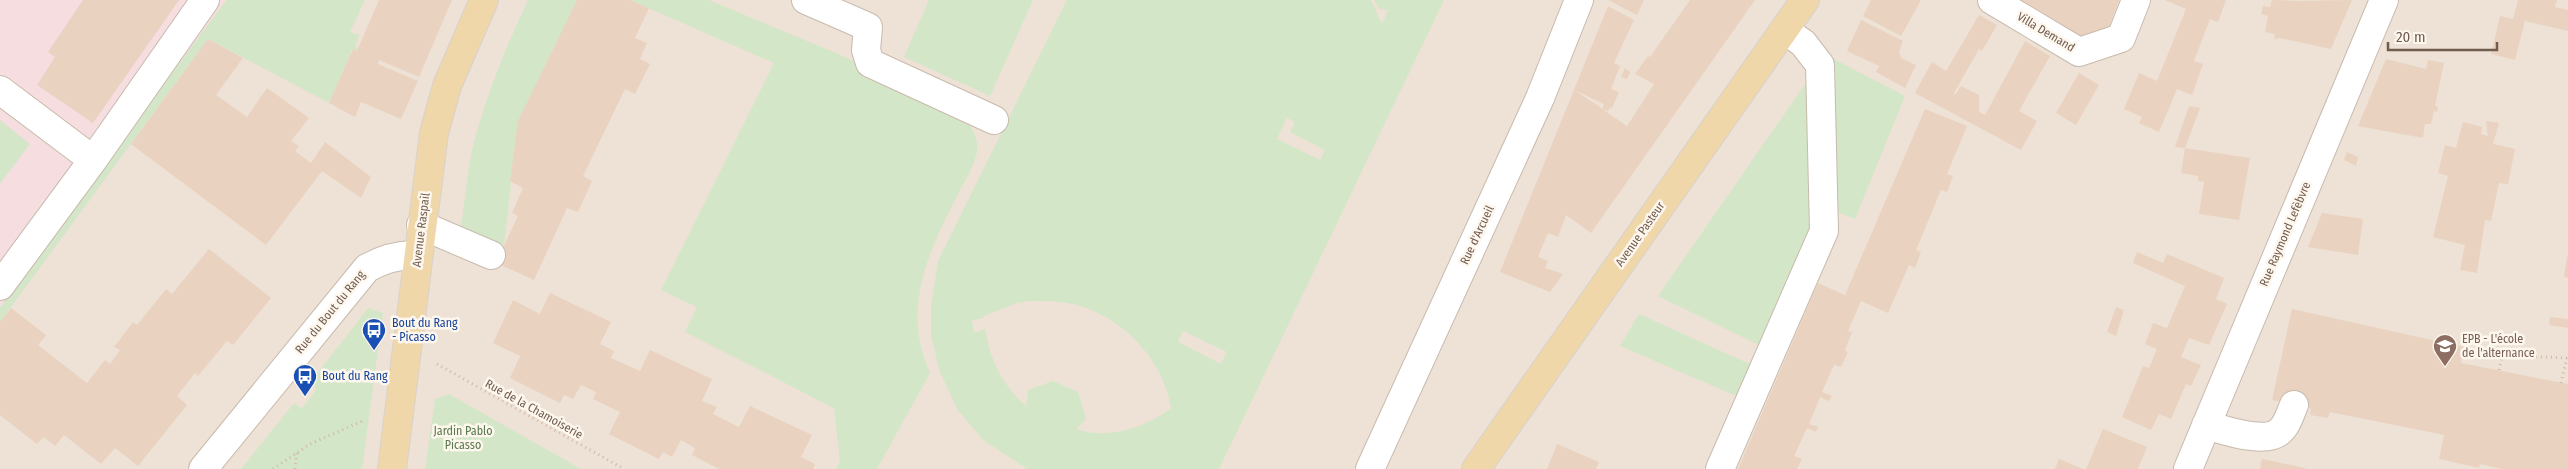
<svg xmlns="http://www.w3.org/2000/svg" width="2568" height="469" viewBox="0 0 2568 469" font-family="'Fira Sans Condensed',sans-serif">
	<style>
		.residential { fill: #ede2d5 }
		.medical { fill: #f6dddf }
		.green { fill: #d4e6c8; fill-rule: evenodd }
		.building { fill: #ead2c1; fill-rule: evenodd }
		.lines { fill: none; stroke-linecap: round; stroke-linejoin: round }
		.minor-casing { stroke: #c8baad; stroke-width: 30 }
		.major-casing { stroke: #d7d1ce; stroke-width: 30 }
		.path { stroke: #d1b7a6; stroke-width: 3; stroke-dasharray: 1 4; stroke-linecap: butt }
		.minor { stroke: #fff; stroke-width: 28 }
		.major { stroke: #f0d7a9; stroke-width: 28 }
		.labels { text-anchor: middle; stroke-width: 5; stroke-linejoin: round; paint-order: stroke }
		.street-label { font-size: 12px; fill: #715c4f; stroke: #fdf7ee }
		.transit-label { font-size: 12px; fill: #164399; stroke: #fdf7ee; text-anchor: start }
		.education-label { font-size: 12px; fill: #785e54; stroke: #fdf7ee; text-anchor: start }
		.park-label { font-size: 12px; fill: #597a4c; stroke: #fdf7ee }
	</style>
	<rect width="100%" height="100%" fill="#faf3e8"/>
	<path class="residential" d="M0 0H2568V469H0Z"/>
	<path class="medical" d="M0 0H237L0 322Z"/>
	<path class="green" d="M226 0H365L350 32 359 35 355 46 358 48 357 51 352 49 331 104 208 39 0 322V307Z
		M528 0H577L518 123 504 245 461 226C465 201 467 175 472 150 485 98 505 49 528 0Z
		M630 0H709L843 56 955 110C968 121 979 133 977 152 974 168 962 185 955 200 926 256 902 311 930 373L877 469H836L840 461 834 408 685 332 697 307 661 290 774 63Z
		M929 0H1033L990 96 904 57Z
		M1067 0H1371L1382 24 1388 10 1379 9 1374 0H1444L1219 469H1027L983 440 957 409 940 372 931 336V306L938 261ZM1287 118 1295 122 1290 132 1325 150 1320 160 1277 139ZM1030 301C1046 301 1062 301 1077 305 1124 318 1163 360 1171 408 1145 428 1109 440 1076 429L1086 419 1078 392 1053 381 1028 390 1026 406C1002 385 990 360 985 329L974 333 972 320 984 318V316L1017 303ZM1183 331 1227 352 1221 364 1178 342Z
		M1828 56 1905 96 1855 219 1833 210Z
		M1808 80 1813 231 1763 347 1658 296Z
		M0 120 30 144 0 184Z
		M368 308 383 313 362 469H241L294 403 302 408 316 390 313 379Z
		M1639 314 1754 366 1741 398 1620 346Z
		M449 394 581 469H425L435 399Z"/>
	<path class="building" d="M83 0H179L93 123 37 85 55 57 48 52Z
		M379 0H452L419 77 379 60 378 64 418 81 401 119 361 102 355 117 329 103 353 49 357 51Z
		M577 0H630L649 8 635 38 647 43 640 59 650 64 635 94 625 89 583 176 592 181 578 212 567 208 534 280 496 263 518 216 512 213 523 188 510 181 518 121Z
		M1608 0H1644L1637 15Z
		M1690 0H1755L1591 233 1566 215 1558 237 1548 233 1538 257 1548 261 1545 268 1563 274 1550 292 1500 272 1608 6 1634 20 1614 63 1620 66 1611 89 1619 92 1612 108 1610 107 1608 111 1602 109 1627 126 1654 84 1635 74 1648 56 1650 57ZM1574 90 1604 104 1602 109 1600 107Z
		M1871 0H1921L1901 36 1863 16Z
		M2016 0H2119L2108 29 2081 38Z
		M2165 0H2226L2218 22 2210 19 2194 61 2203 64 2192 95 2177 89 2159 132 2139 123 2142 117 2124 109 2139 73 2157 81 2186 9Z
		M2272 0 2299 1 2352 0 2331 49 2280 38 2274 39 2275 34 2265 32 2268 16 2261 14 2263 6 2270 7Z
		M2518 0H2557L2555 7 2568 10V31L2525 21 2515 60 2491 54 2500 16 2513 19Z
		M1979 15 1997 25 1982 51 1979 49 1954 93 1955 95 1961 86 1979 95V112L1985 115 2025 41 2050 56 2019 111 2037 121 2021 150 1915 93 1932 62 1946 71Z
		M1861 20 1903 41 1899 51 1901 58 1916 65 1905 88 1876 72 1879 66 1847 51Z
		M208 39 243 58 216 95 247 117 267 88 309 118 291 141 299 146 295 151 311 163 325 142 371 177 361 198 322 171 266 245 131 144Z
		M2386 59 2426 69 2428 60 2444 63 2435 106 2438 107 2437 112 2434 111 2431 124H2425L2423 138 2358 126Z
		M1625 68 1630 72 1627 79 1621 77Z
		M2079 73 2099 85 2076 125 2056 113Z
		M2189 106 2200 108 2185 148 2175 147Z
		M1925 109 1967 126 1947 174 1953 176 1947 192 1941 190 1916 250 1921 252 1915 268 1909 265 1888 313 1861 301 1848 331 1852 332 1845 350 1848 352 1841 367 1834 365 1822 392 1832 396 1829 401 1820 397 1809 424 1818 427 1816 432 1807 428 1794 456 1802 459 1797 469H1738L1818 283 1845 295Z
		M2486 121 2499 123 2493 144 2515 149 2508 184 2499 183 2491 221 2485 220 2477 273 2460 270 2465 245 2433 237 2448 176 2438 173 2445 145 2456 148 2463 122 2482 127 2481 134 2488 136Z
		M2185 148 2250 158 2239 220 2199 214 2204 182 2198 181V176L2181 173Z
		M2347 152 2358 157 2356 166 2344 160Z
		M2322 213 2363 219 2358 255 2308 247Z
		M209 249 271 298 233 345 227 341 198 376 195 373 177 396 187 405 138 466 115 448 101 464 64 435 55 446 44 437 37 444 0 415V322L11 308 46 335 38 345 87 383 105 360 110 364 120 350 114 347 133 322 137 325 166 289 172 294Z
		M2137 252 2163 263 2167 254 2224 278 2216 299 2227 304 2209 345 2189 338 2181 357 2201 365 2191 386 2186 384 2171 419 2159 414 2151 430 2122 417 2143 366 2149 368 2157 349 2145 344 2153 323 2167 328 2185 286 2133 263Z
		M2567 257H2568V278L2564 277Z
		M550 293 611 322 600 344 614 351 611 358 640 371 650 350 712 379 702 401 717 407 713 414 739 427 750 406 812 435 801 457 815 464 813 469H719L692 455 695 448 681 440 672 457 663 452 659 459 609 434 620 412 593 399 596 392 581 385 573 399 564 395 560 403 510 378 520 356 493 343 513 300 540 314Z
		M2116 307 2124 310 2116 336 2107 332Z
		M2292 309 2463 347 2461 363 2568 384V469H2502L2480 464 2479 468 2439 459 2444 435 2330 412 2328 418 2310 415 2311 408 2272 400Z
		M2550 317 2568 319V328L2549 325Z
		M2103 429 2147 447 2138 469H2086Z
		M1557 444 1599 462 1596 469H1547Z
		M2059 459 2083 469H2055Z
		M2262 459 2305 468V469H2260Z"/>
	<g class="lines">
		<g class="minor-casing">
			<path id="minor" d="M806 0 868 27 866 50 870 63 994 120
				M1992 0 2079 52 2121 38 2136 0
				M0 90 93 160
				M421 225 491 255
				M0 286 93 160 205 0
				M2206 425C2224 430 2263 444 2279 432 2287 426 2290 414 2294 405
				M203 469 367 268C383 259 399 254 418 255
				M1370 469 1540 98 1579 0
				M1720 469 1824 231 1820 65 1803 43 1784 30
				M2188 469 2384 0"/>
		</g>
		<g class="major-casing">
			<path id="major" d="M392 469 434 133 447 86 484 0
				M1476 469 1805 0"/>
		</g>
		<path class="path" d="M2471 354 2568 358
			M437 364 624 469
			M2499 370 2502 356
			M2561 383 2567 358
			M273 469 310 444 365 420
			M295 469 297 453"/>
		<use href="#minor" class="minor"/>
		<use href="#major" class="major"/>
	</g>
	<defs>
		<g id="bus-pin" transform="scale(1.25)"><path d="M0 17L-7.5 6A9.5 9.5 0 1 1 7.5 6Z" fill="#1a4fb4" stroke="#fdf7ee"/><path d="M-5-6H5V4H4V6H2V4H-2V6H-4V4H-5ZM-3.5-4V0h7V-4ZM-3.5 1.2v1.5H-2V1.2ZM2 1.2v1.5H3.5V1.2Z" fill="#fff"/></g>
		<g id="university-pin" transform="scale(1.25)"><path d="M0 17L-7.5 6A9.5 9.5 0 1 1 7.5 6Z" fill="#8d6e63" stroke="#fdf7ee"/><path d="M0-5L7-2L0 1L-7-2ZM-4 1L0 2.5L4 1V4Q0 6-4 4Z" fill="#fff"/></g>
	</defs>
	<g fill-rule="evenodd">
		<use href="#bus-pin" x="374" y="330"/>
		<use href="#university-pin" x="2445" y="346"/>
		<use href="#bus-pin" x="305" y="376"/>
	</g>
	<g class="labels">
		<g class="street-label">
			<text transform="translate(2046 32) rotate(31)" y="4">Villa Demand</text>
			<text transform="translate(421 230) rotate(-83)" y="4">Avenue Raspail</text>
			<text transform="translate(1640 234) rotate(-55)" y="4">Avenue Pasteur</text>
			<text transform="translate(2285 234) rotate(-67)" y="4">Rue Raymond Lefèbvre</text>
			<text transform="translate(1477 235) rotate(-65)" y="4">Rue d'Arcueil</text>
			<text transform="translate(330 312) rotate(-51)" y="4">Rue du Bout du Rang</text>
			<text transform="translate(534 409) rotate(29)" y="4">Rue de la Chamoiserie</text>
		</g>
		<g class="transit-label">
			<text x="392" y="327">Bout du Rang<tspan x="392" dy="14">- Picasso</tspan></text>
			<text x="322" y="380">Bout du Rang</text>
		</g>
		<g class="education-label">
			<text x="2462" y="343">EPB - L'école<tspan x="2462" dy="14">de l'alternance</tspan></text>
		</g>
		<g class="park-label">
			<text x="463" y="435">Jardin Pablo<tspan x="463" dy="14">Picasso</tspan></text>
		</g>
	</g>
	<path d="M2388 42v8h109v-8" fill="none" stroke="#715c4f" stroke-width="2.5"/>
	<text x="2396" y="42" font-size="15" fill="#715c4f" stroke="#fdf7ee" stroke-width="4" paint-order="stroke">20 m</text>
</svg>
